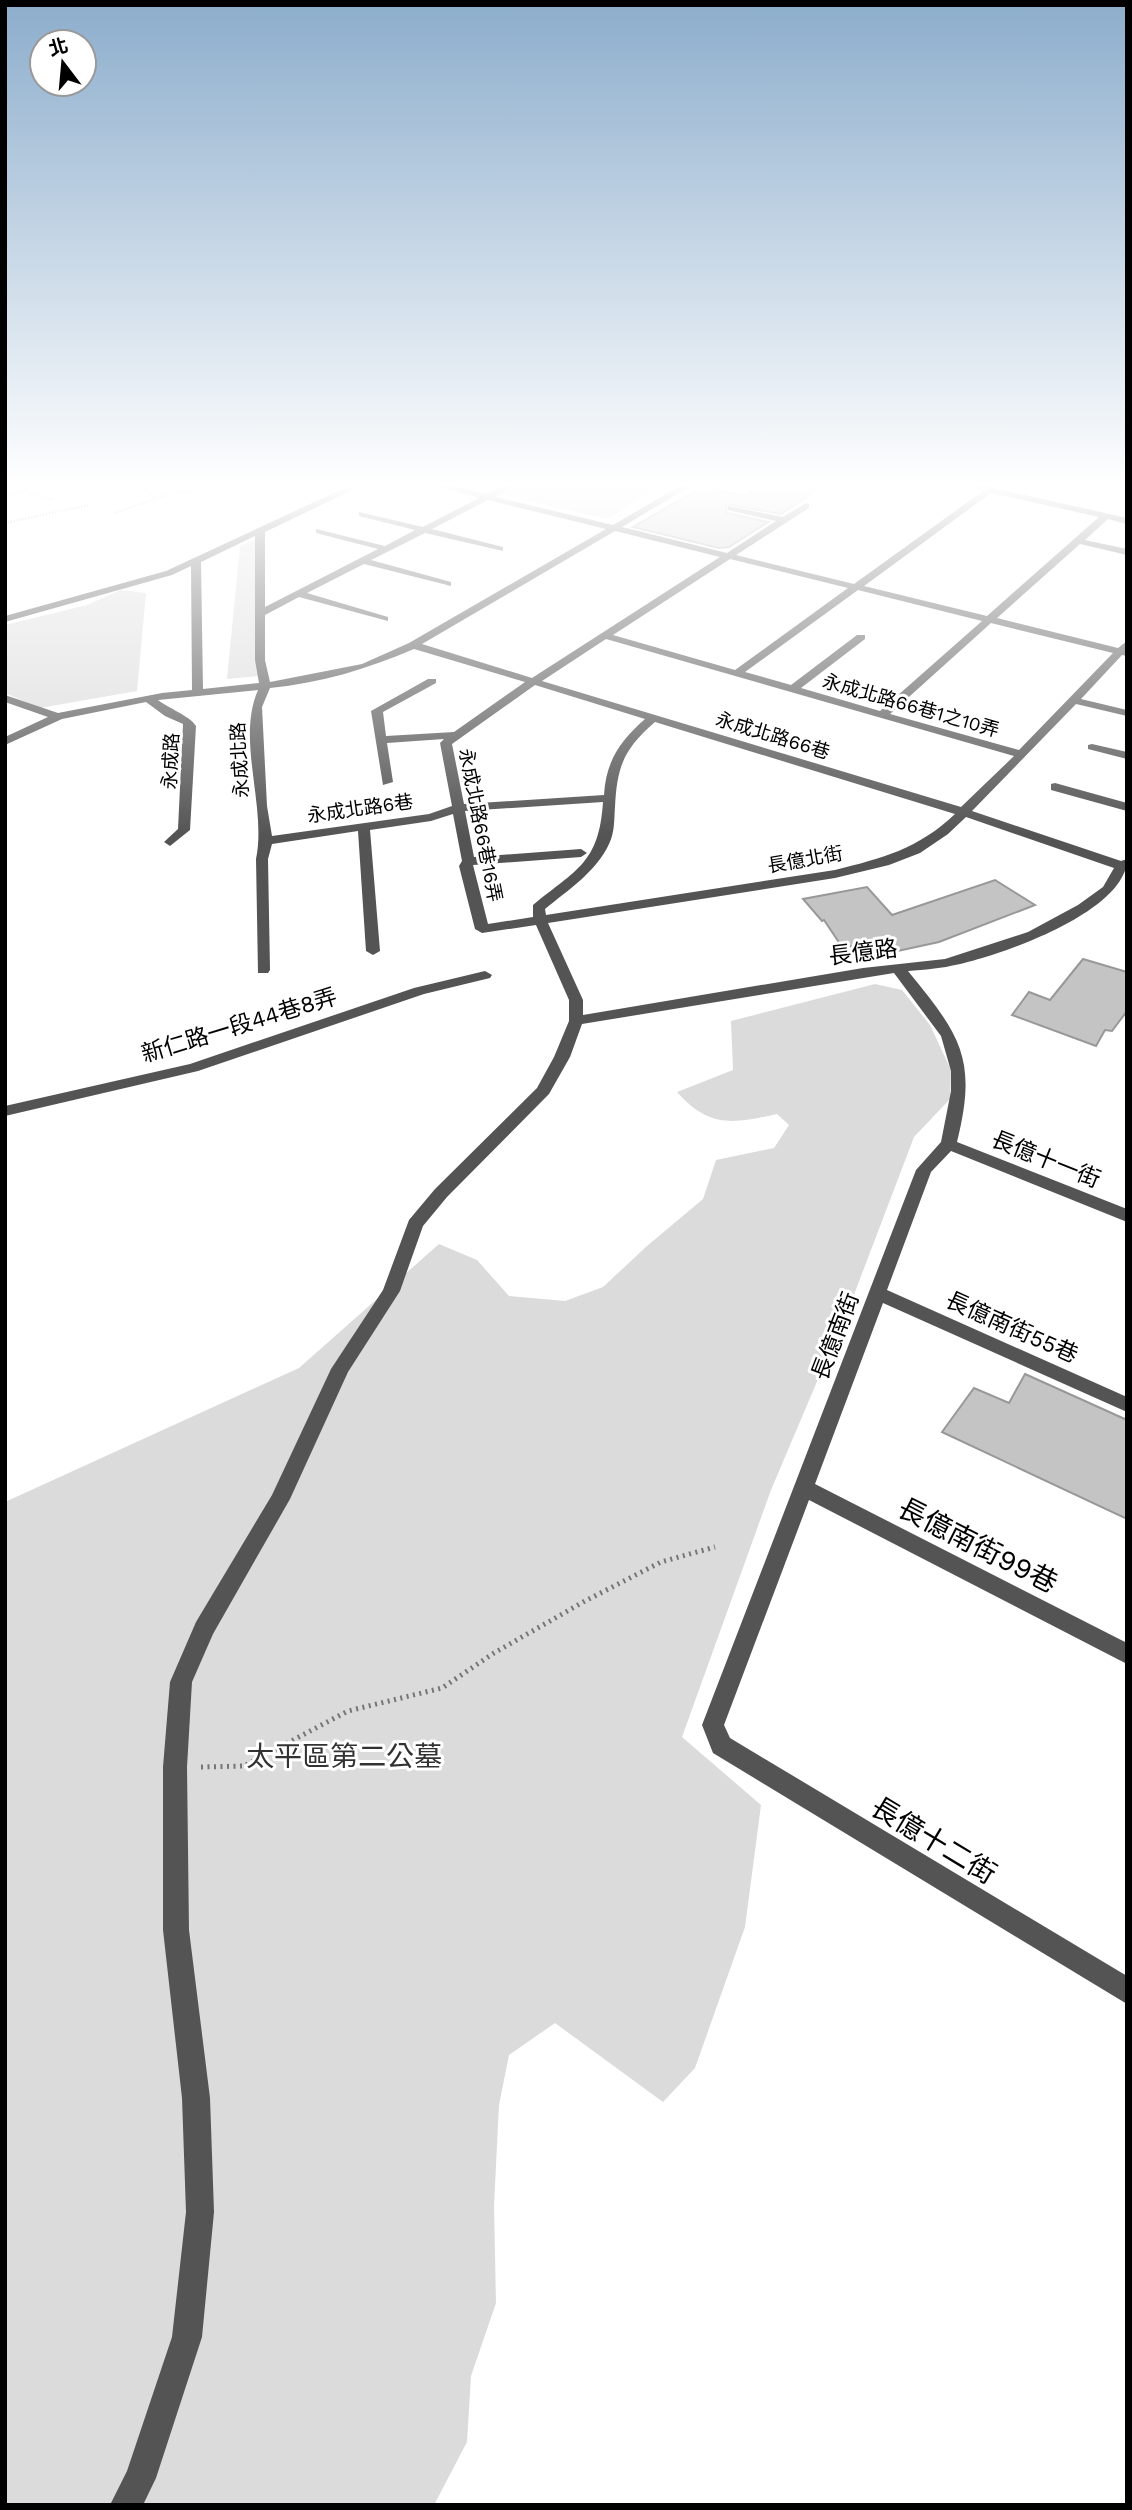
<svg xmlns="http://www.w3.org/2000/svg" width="1132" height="2510" viewBox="0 0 1132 2510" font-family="'Work Sans','Noto Sans TC',sans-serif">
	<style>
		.green { fill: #dbdbdb }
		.building { fill: #c4c4c4; stroke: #989898; stroke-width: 2 }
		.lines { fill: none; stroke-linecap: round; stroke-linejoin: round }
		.path-far1 { stroke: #767676; stroke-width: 2.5; stroke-dasharray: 1 2; stroke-linecap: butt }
		.path { stroke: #767676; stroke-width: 5; stroke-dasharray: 2 4.5; stroke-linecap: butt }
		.minor { fill: #545454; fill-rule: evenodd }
		.labels { text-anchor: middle; stroke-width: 6; stroke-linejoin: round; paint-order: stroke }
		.far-street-label { font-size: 19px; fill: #000; stroke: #fff }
		.street-label { font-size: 23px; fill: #000; stroke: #fff }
		.near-street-label { font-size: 28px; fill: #000; stroke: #fff }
		.near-park-label { font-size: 28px; fill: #323232; stroke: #fff }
	</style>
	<rect width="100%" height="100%" fill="#fff"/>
	<path class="green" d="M522 484H660L608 519 502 495Z
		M257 538 259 676 227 679 240 546Z
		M121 590 146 593 137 691 40 708 5 693V625L87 605Z
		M875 984 902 990 930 1025 951 1070 950 1099 914 1137 855 1292 771 1490 682 1737 761 1805 745 1927 695 2068 663 2102 555 2023 509 2055 499 2105 494 2205 496 2303 471 2376 467 2442 434 2505H5V1502L299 1368 439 1244 477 1260 509 1296 565 1301 603 1287 647 1246 703 1199 716 1160 774 1148 789 1125 777 1114C733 1124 709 1128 677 1092L733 1070 731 1021Z"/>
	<path class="building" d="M764 484H826L781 514 726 504 727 513 768 522 729 547 719 548 633 527 702 487 745 496Z
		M995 880 1035 905 939 942 861 959 851 946 842 947 824 920 822 921 803 899 867 887 892 915Z
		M1083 959 1127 972V1011L1112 1031 1105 1030 1096 1046 1012 1015 1029 992 1050 1000Z
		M1025 1374 1127 1420V1519L942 1432 974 1388 1009 1403Z"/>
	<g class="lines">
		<path class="path-far1" d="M136 484 155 498
			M22 491 54 500
			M5 498 34 484
			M115 513 178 491 185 493 200 489
			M5 523 88 505"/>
		<path class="path" d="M201 1767 244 1766 348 1711 442 1688 494 1653 585 1601 661 1562 715 1547"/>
		<path class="minor" d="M353 484H365L265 532V607L378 549 316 533V529L385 546 415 530 359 516V512L423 527 479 498 429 484H445L486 494 506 484H517L495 497 613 525 683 484H694L622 527 727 553 776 521 728 510V506L783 517 806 503 809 504V508L736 555 854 584 983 491 960 484 987 487 997 484 994 488 1127 518V524L1108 519 1085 540 1127 549V555L1080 544 997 618 1118 648 1127 641V656L1122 655 1081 699 1127 710V716L1076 704 972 811 1121 861 1127 859C1127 913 993 959 946 967 933 969 920 970 908 971 960 1035 978 1058 957 1142L1127 1209V1222L951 1151 931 1172 887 1290 1127 1397V1412L883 1303 815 1484 1127 1643V1664L809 1500 724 1725 730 1738 1127 1976V2004L713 1753 702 1725 916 1170 941 1142 951 1091V1071L941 1036 894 973 582 1024 570 1057 549 1094 447 1197 423 1226 400 1291 348 1372 290 1499 213 1634 192 1682 187 1767 189 1930 210 2098 214 2212 202 2337 156 2478 143 2505H110L127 2471 172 2337 186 2212 182 2098 163 1930V1767L170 1682 196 1622 272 1495 331 1369 383 1290 409 1220 435 1189 537 1088 554 1057 569 1021V1000L536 925 482 933 475 929 459 866 462 861 453 814 431 821 370 830 380 951 373 955 366 951 358 831 272 844 268 859 270 970 268 973H258L256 859C267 807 236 740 258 690L158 700C168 708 190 716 196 726L190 830 170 846 164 842 178 829 183 724 165 716 146 702 62 719 5 745V737L48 717 5 702V695L58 713 162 693 192 690 191 566 172 575 5 622V616L166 571ZM991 493 1099 517 987 616 864 586ZM488 500 606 529 409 643 362 664 270 682 265 660V615L299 597 388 621V617L307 593 364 564 451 586V582L371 560 425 533 503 551V547L432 529ZM615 531 720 557 532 678 422 644ZM255 536V660L259 683 203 689 201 562ZM730 559 848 588 735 670 613 635ZM858 590 982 621 880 711 801 688 865 639V635H857L791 685 745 672ZM991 623 1113 653 1019 750 890 714ZM606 639 1014 756 961 807 542 681ZM414 649 525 682 454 732 386 736 383 712 436 683V679H428L371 711 383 785 393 782 387 743 444 739 440 743 452 806 429 814 272 836 267 806 262 707 270 688C321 683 367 669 414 649ZM535 685 645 719C620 741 606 761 604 795L464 804 452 744ZM655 722 955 814C918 849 883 858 835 870L546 915 545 909C568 890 596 872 609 844 615 832 614 819 615 807 617 766 624 749 655 722ZM603 802C599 863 577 869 533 905V917L488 924 473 865 581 857 587 853 581 849 474 857 465 811ZM966 817 1114 868 1103 887 1078 905 1028 932 945 959 863 968 583 1015V1000L548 923 835 878 889 865 920 853 948 834Z
			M1092 744 1127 752V759L1088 749V745Z
			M1055 783 1127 803V811L1051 790V784Z
			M485 971 492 975 490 978 424 994 198 1071 5 1116V1106L190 1064 414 988Z"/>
	</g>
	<linearGradient id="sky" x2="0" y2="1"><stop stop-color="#8cadcc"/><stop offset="0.58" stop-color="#fff"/><stop offset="1" stop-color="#fff" stop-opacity="0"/></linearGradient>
	<rect width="1132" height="836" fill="url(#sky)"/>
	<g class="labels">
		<g class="far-street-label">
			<text transform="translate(911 705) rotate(16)" y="7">永成北路66巷1之10弄</text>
			<text transform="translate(773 735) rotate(17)" y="7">永成北路66巷</text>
			<text transform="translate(239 760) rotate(-93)" y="7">永成北路</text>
			<text transform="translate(170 761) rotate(-87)" y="7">永成路</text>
			<text transform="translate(360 808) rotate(-8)" y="7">永成北路6巷</text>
			<text transform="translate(481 825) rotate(79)" y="7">永成北路66巷16弄</text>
			<text transform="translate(805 859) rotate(-10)" y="7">長億北街</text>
		</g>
		<g class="street-label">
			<text transform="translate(863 952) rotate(-7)" y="8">長億路</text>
			<text transform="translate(239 1025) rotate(-17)" y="8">新仁路一段44巷8弄</text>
			<text transform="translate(1046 1159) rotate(22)" y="8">長億十一街</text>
			<text transform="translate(1012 1327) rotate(24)" y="8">長億南街55巷</text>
			<text transform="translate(835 1336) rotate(-69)" y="8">長億南街</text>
		</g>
		<g class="near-street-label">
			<text transform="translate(978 1545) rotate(27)" y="10">長億南街99巷</text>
			<text transform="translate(934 1840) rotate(31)" y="10">長億十二街</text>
		</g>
		<g class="near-park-label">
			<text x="344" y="1766">太平區第二公墓</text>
		</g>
	</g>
	<rect width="1132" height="2510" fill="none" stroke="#000000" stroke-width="14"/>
	<g transform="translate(63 63) rotate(344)"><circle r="33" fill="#ffffff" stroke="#999999" stroke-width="2"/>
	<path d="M0-5L12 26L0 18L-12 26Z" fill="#000000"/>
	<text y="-10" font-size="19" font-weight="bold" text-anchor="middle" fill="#000000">北</text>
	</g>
</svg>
